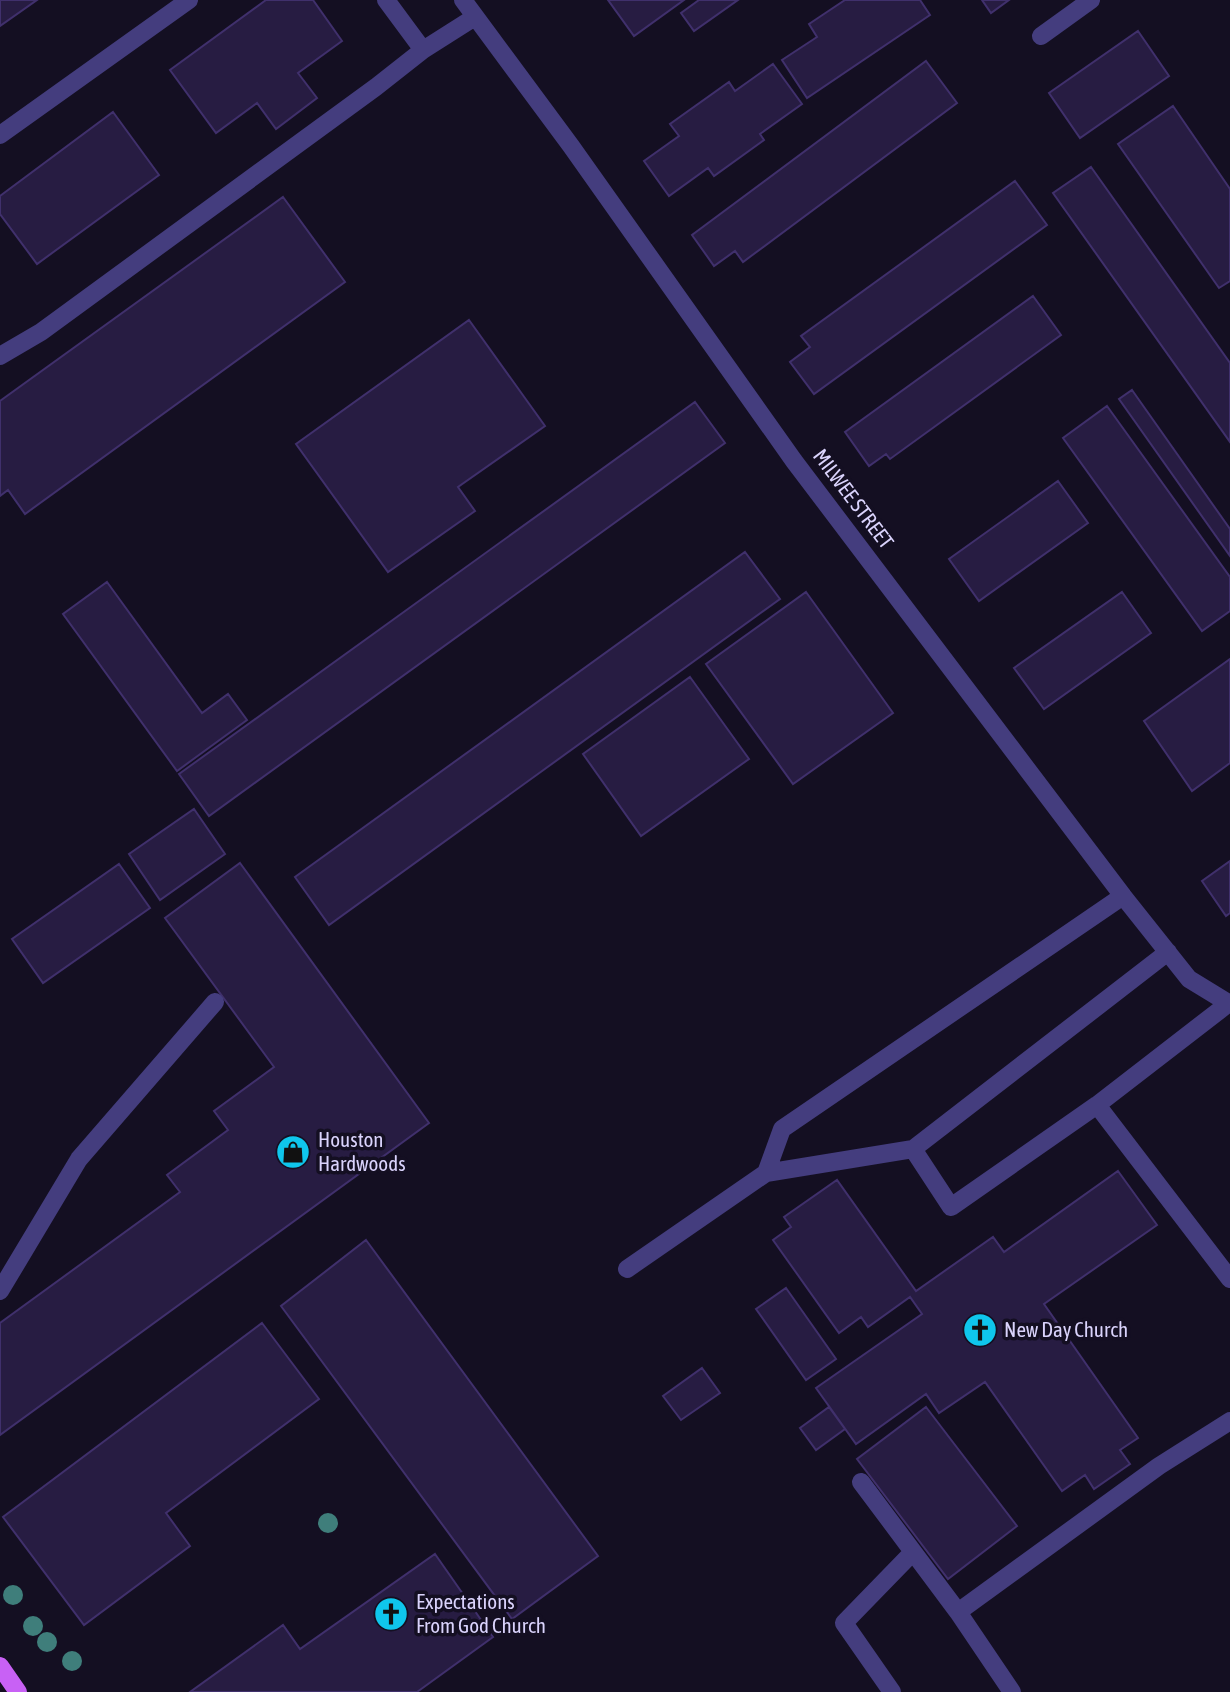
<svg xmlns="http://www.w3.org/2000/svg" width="1230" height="1692" viewBox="0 0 1230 1692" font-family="'Asap Condensed',sans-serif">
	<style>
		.building { fill: #271c42; stroke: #40306c; stroke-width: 2 }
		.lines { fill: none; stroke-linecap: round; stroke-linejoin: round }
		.minor { stroke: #443d7e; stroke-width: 18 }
		.major { stroke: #c861f5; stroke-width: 18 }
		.tree { fill: #3f7e7b }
		.labels { text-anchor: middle; stroke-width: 7; stroke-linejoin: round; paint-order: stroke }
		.street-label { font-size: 21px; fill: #dad3fc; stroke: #140f22 }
		.poi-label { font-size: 21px; fill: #dad3fc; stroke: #140f22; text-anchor: start }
	</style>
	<rect width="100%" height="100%" fill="#140f22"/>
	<path class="building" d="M0 0H37L0 26Z
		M266 0H313L342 41 298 73 317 98 276 129 257 103 216 133 170 70Z
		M608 0H684L634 36Z
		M699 0H738L694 31 681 13Z
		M845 0H920L930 15 807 98 782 60 817 37 809 24Z
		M982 0H1009L991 13Z
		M1138 31 1169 76 1080 138 1049 93Z
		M926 61 957 103 743 262 735 251 714 266 692 235Z
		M773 64 802 104 760 134 764 140 714 176 708 168 669 196 644 161 679 136 670 124 729 82 735 91Z
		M1173 106 1230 189V281L1219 288 1118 144Z
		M113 112 159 175 37 264 0 214V196Z
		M1091 167 1230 363V442L1053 193Z
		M1015 181 1047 225 814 394 790 362 810 347 801 336Z
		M283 197 345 282 25 514 8 490 0 496V401Z
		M1033 296 1061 335 890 459 886 454 869 466 845 432Z
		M469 320 545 426 458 487 475 511 388 572 296 444Z
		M1132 390 1230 529V556L1119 399Z
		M695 402 725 443 209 816 179 774Z
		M1107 406 1230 577V611L1202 631 1063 438Z
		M1058 481 1088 523 979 601 949 559Z
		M745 552 780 599 329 925 295 877Z
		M107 582 202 713 228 694 247 720 177 771 63 614Z
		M806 592 893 713 793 784 706 664Z
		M1122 592 1151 633 1044 709 1014 668Z
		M1230 659V763L1192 791 1144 721Z
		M690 677 749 759 641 836 583 754Z
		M194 809 225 854 160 900 129 854Z
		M1230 861V913L1226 916 1202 881Z
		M240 863 429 1123 0 1435V1323L180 1192 167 1175 228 1130 214 1111 274 1067 165 918Z
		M119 864 150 908 43 983 12 939Z
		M1118 1171 1157 1225 1044 1304 1138 1438 1120 1450 1130 1464 1094 1489 1085 1475 1062 1491 985 1382 939 1413 926 1394 856 1444 816 1388 922 1314 910 1297 868 1327 861 1317 839 1333 773 1240 791 1227 784 1217 837 1180 916 1291 993 1237 1004 1252Z
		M366 1240 598 1556 512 1619 281 1306Z
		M786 1288 836 1359 806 1380 756 1309Z
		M262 1323 319 1399 166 1513 190 1546 84 1625 3 1517Z
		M702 1368 720 1393 681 1420 663 1396Z
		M829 1407 845 1429 816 1450 800 1428Z
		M926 1407 1017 1526 948 1579 857 1459Z
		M435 1554 493 1637 417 1692H190L283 1625 300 1649Z"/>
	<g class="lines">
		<path class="minor" d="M386 0 423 50 475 17
			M463 0 571 146 794 461 1123 896 1189 979 1230 1004
			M1041 36 1091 0
			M0 135 189 0
			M0 356 41 332 376 87 423 50
			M1097 1105 1230 1279
			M913 1149 1168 952
			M766 1173 782 1129 1123 896
			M627 1269 766 1173 913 1149 951 1207 1097 1105 1229 1003
			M0 1291 79 1159 215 1002
			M861 1482 958 1612 1012 1692
			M958 1612 1159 1466 1230 1421
			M892 1692 844 1623 913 1552"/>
		<path class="major" d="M0 1666 18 1692"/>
	</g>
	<g class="tree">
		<circle cx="328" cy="1523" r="10"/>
		<circle cx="13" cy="1595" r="10"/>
		<circle cx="33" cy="1626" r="10"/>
		<circle cx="47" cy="1642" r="10"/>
		<circle cx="72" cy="1661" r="10"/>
	</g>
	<defs>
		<g id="shop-disc" transform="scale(1.75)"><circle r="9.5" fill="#0fc6ec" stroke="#140f22"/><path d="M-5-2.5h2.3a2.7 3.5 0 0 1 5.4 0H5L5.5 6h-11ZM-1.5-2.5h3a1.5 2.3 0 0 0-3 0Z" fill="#111"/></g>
		<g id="church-disc" transform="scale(1.75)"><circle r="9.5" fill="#0fc6ec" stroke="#140f22"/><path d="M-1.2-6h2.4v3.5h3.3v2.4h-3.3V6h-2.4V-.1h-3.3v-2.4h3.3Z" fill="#111"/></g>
	</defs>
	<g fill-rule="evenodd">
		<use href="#shop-disc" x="293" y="1152"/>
		<use href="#church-disc" x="980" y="1330"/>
		<use href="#church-disc" x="391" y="1614"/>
	</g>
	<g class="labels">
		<g class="street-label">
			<text transform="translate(853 499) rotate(53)" y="7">MILWEE STREET</text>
		</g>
		<g class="poi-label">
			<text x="318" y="1147">Houston<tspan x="318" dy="24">Hardwoods</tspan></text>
			<text x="1004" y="1337">New Day Church</text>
			<text x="416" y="1609">Expectations<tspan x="416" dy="24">From God Church</tspan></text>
		</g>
	</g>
</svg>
